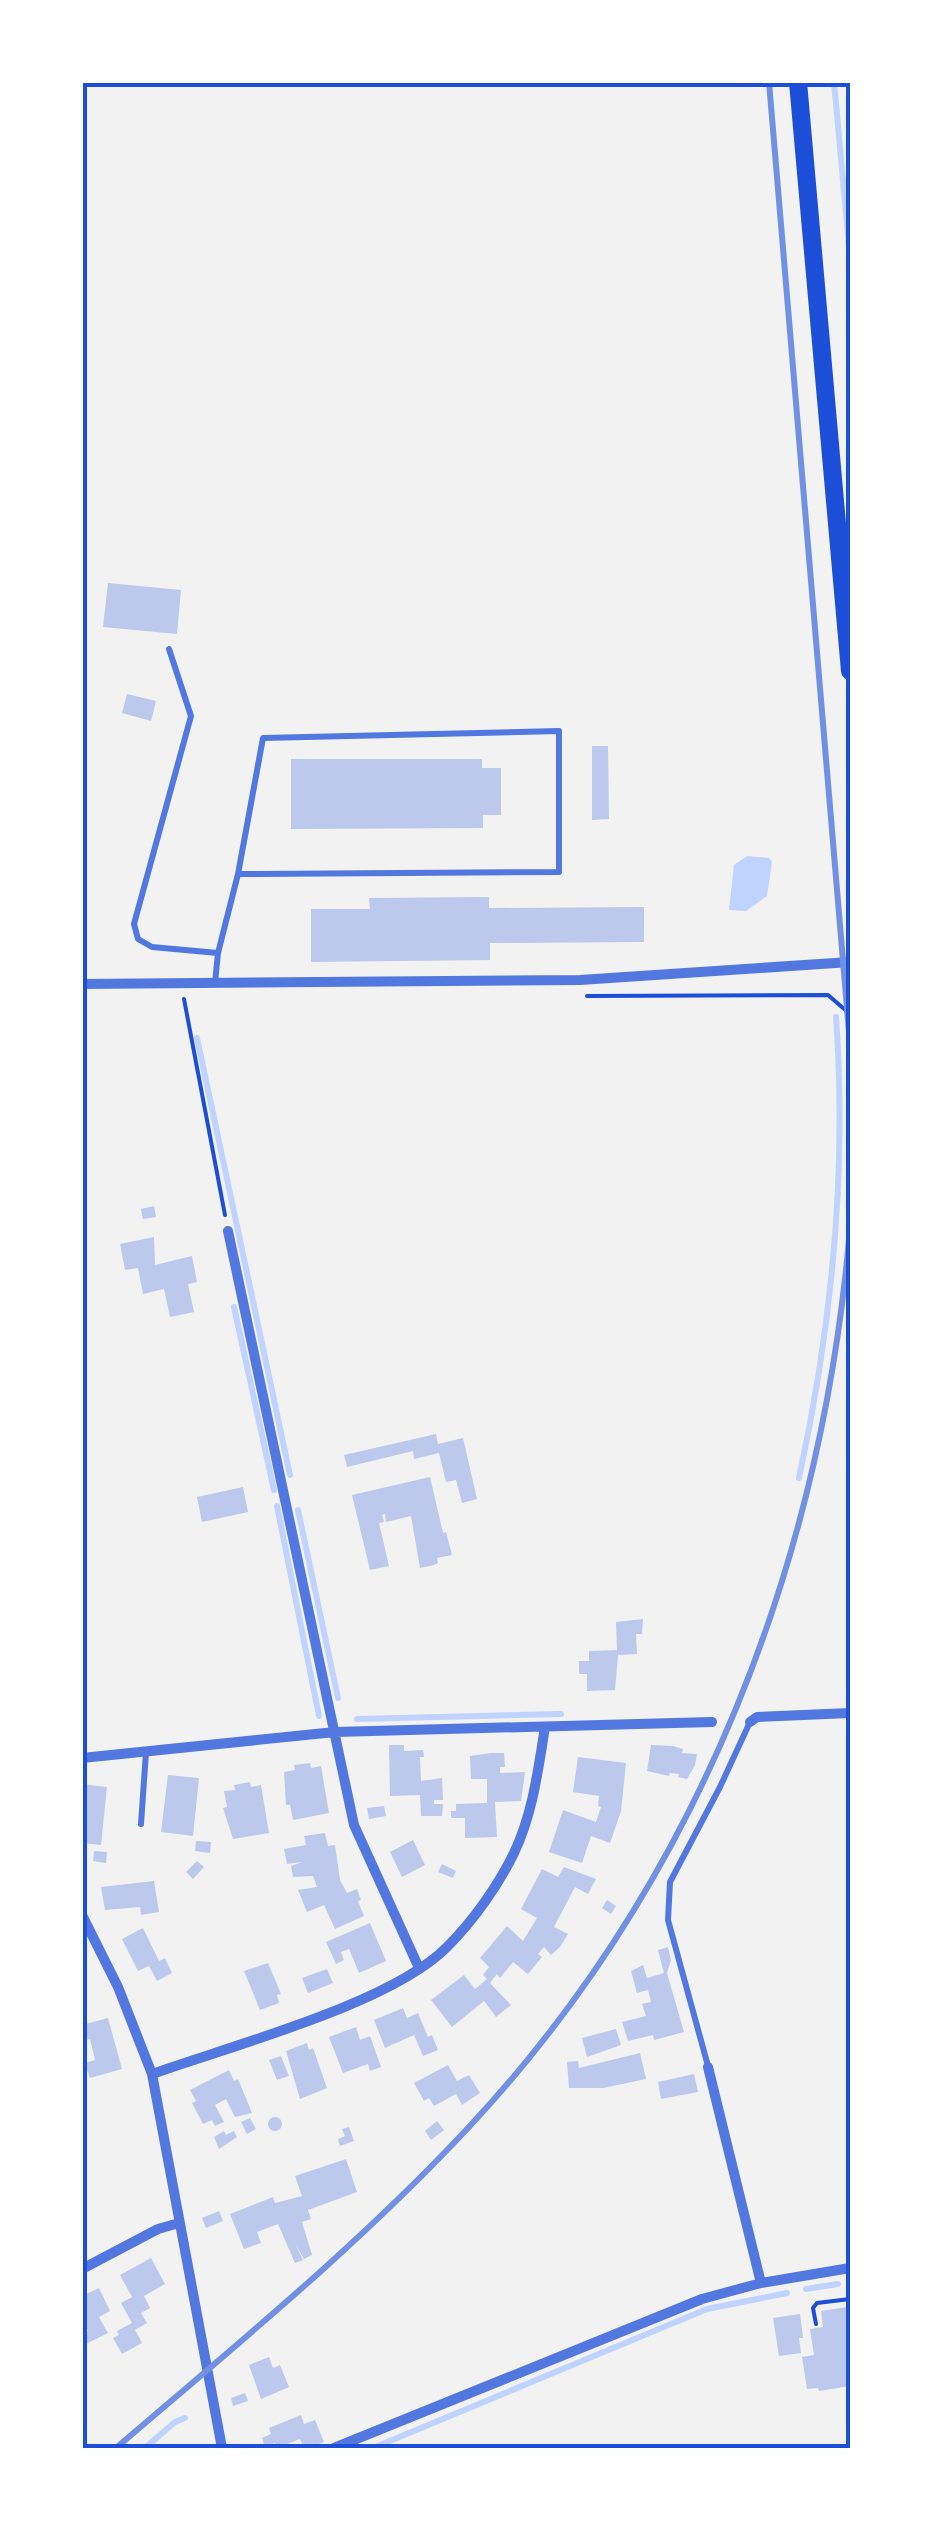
<svg xmlns="http://www.w3.org/2000/svg" width="933" height="2531" viewBox="0 0 933 2531" font-family="'Titillium Web',sans-serif">
	<style>
		.water { fill: #bfd3fe }
		.lines { fill: none; stroke-linecap: round; stroke-linejoin: round }
		.stream { stroke: #bfd3fe; stroke-width: 6 }
		.building { fill: #bdc9ec }
		.path { stroke: #1d4ed8; stroke-width: 4 }
		.service { stroke: #5277de; stroke-width: 6 }
		.minor { stroke: #5277de; stroke-width: 10 }
		.secondary { stroke: #1d4ed8; stroke-width: 18 }
		.rail { stroke: #7290e2; stroke-width: 6 }
		.neatline { fill: none; stroke: #1d4ed8; stroke-width: 4 }
	</style>
	<rect width="100%" height="100%" fill="#f2f2f2"/>
	<path class="water" d="M747 856 769 858 772 862 767 896 746 911 729 910 734 865Z"/>
	<g class="lines">
		<path class="stream" d="M834 82 850 257
			M197 1038 290 1475
			M234 1307 274 1490
			M799 1478C832 1326 847 1171 836 1017
			M277 1506 319 1716
			M298 1510 338 1698
			M357 1719 561 1714
			M806 2289 838 2284
			M145 2448 175 2422 185 2418
			M373 2448 707 2309 787 2293"/>
	</g>
	<path class="building" d="M108 583 181 590 177 634 103 627Z
		M127 694 156 701 151 721 122 713Z
		M592 746H608L609 819 592 820Z
		M291 759H482V768H501V815H483V828L291 829Z
		M489 897V908L644 907V942L490 943V960L311 962V909H370L369 898Z
		M154 1206 156 1217 143 1219 141 1209Z
		M154 1237 155 1265 192 1256 197 1282 188 1284 194 1312 170 1317 164 1289 143 1294 138 1268 125 1270 120 1244Z
		M436 1434 438 1444 463 1438 477 1499 462 1503 456 1480 446 1482 439 1453 414 1459 413 1451 347 1467 344 1455Z
		M430 1477 443 1533 446 1532 452 1555 437 1558 438 1563 434 1565 420 1568 411 1516 386 1522 385 1514 382 1515 384 1522 379 1523 389 1566 370 1570 352 1495Z
		M243 1487 248 1512 202 1522 197 1497Z
		M643 1619 642 1634H636L637 1654 618 1655 615 1690 587 1691V1674H579V1661H589V1651L617 1650 616 1622Z
		M389 1745H404V1751L423 1750 424 1757H420L421 1781 442 1778 443 1800H434V1804H443L442 1816H421L420 1795 390 1796Z
		M651 1745 673 1746 683 1749 682 1753 697 1754 695 1765 687 1779 678 1777 679 1774 670 1773 669 1776 647 1771Z
		M491 1753H504L505 1767H500V1773L525 1772 521 1801 495 1802 497 1837 465 1838V1818H451V1811H456V1804L487 1803V1779H471L470 1756Z
		M578 1757 626 1763 621 1811 610 1843 591 1836 582 1863 549 1852 563 1810 596 1822 601 1807 598 1806 599 1796 573 1792Z
		M310 1763 311 1768 321 1766 329 1813 293 1820 290 1805H286L284 1772 295 1770 294 1765Z
		M168 1775 199 1778 193 1836 161 1832Z
		M250 1782 251 1787 261 1785 269 1833 233 1839 223 1808 227 1807 224 1791 235 1790 234 1785Z
		M82 1784 107 1787 101 1845 82 1843Z
		M384 1806 386 1816 369 1819 367 1808Z
		M325 1833 328 1846 335 1845 340 1880 347 1893 357 1889 361 1900 358 1901 364 1916 335 1929 324 1905 307 1912 298 1890 317 1887 313 1876 293 1877 291 1866 302 1862 287 1864 284 1849 306 1845 304 1836Z
		M413 1840 425 1865 402 1877 390 1852Z
		M196 1841 211 1842 210 1853 195 1851Z
		M94 1851 107 1852 106 1863 93 1861Z
		M197 1861 204 1867 193 1879 186 1872Z
		M442 1864 456 1871 453 1878 438 1872Z
		M564 1867 596 1879 588 1894 575 1887 554 1927 568 1934 560 1947 551 1955 544 1947 538 1954 542 1957 528 1974 513 1962 500 1978 497 1974 490 1983 511 2005 496 2017 484 2001 452 2027 431 2000 464 1975 475 1989 487 1979 483 1975 489 1967 480 1958 507 1926 523 1941 537 1918 521 1909 542 1869 558 1877Z
		M154 1881 159 1912 141 1915 140 1907 105 1910 101 1887Z
		M607 1900 616 1906 611 1914 602 1908Z
		M370 1923 386 1961 359 1973 349 1949 341 1952 344 1960 336 1964 326 1942Z
		M143 1928 159 1961 165 1958 172 1973 157 1981 149 1966 138 1971 122 1939Z
		M668 1947 671 1960 667 1973 684 2032 654 2040 653 2035 628 2041 622 2022 646 2016 642 2004 651 2002 648 1990 637 1993 631 1971 643 1965 647 1978 664 1973 658 1950Z
		M268 1963 281 1994 277 1995 279 2003 260 2010 244 1971Z
		M327 1969 333 1983 308 1993 302 1978Z
		M403 2008 407 2018 418 2013 428 2037 432 2035 438 2050 423 2056 414 2035 385 2048 374 2020Z
		M108 2018 122 2069 90 2078 85 2063 95 2060 90 2039 82 2041V2025Z
		M356 2027 360 2040 370 2036 381 2067 370 2071 368 2064 343 2073 329 2037Z
		M616 2029 621 2045 587 2057 582 2038Z
		M307 2043 309 2050 313 2048 327 2088 300 2099 286 2051Z
		M640 2053 646 2079 603 2088H569L567 2062 578 2061 579 2068Z
		M281 2056 289 2076 277 2080 269 2060Z
		M448 2065 457 2081 469 2075 480 2093 462 2105 456 2094 434 2106 429 2098 424 2101 414 2083Z
		M229 2070 234 2081 238 2079 252 2113 235 2117 226 2099 215 2105 224 2122 215 2126 212 2120 203 2124 192 2103 196 2101 190 2090Z
		M694 2074 698 2092 661 2099 658 2082Z
		M268 2124a7 7 0 1 1 14 0a7 7 0 1 1-14 0Z
		M250 2118 256 2129 247 2134 241 2122Z
		M437 2121 444 2130 431 2140 425 2131Z
		M349 2127 354 2141 340 2146 338 2139 345 2136 342 2129Z
		M224 2131 226 2135 234 2131 237 2137 219 2149 214 2137Z
		M346 2159 357 2192 308 2210 311 2219 302 2222 312 2255 304 2259 296 2245 303 2260 295 2263 278 2224 257 2232 261 2243 244 2249 230 2214 273 2197 275 2203 302 2196 295 2176Z
		M219 2211 223 2221 206 2228 202 2218Z
		M151 2258 165 2284 144 2296 150 2308 141 2313 147 2323 135 2330 142 2343 122 2354 113 2338 119 2335 117 2331 132 2323 121 2303 132 2297 120 2275Z
		M99 2288 110 2311 99 2317 108 2333 82 2346V2334L88 2331 82 2321V2296Z
		M847 2307 850 2329 846 2332 850 2349V2386L819 2391 818 2388 807 2389 802 2357 814 2355 810 2329 823 2327 821 2311Z
		M800 2314 803 2338H799L801 2353 779 2356 773 2318Z
		M269 2357 273 2368 280 2365 289 2387 261 2399 249 2365Z
		M245 2393 248 2401 233 2406 231 2398Z
		M301 2415 304 2424 315 2420 324 2442 308 2448H304L300 2439 277 2448 275 2443 265 2447 262 2438 271 2434 269 2428Z"/>
	<g class="lines">
		<path class="path" d="M587 996 828 995 850 1014
			M184 999 225 1215
			M816 2324 813 2308 817 2303 850 2299"/>
		<path class="service" d="M169 649 191 716 134 924 138 939 152 947 218 953 215 983
			M218 953 238 874 559 872V731L263 738 238 874
			M141 1824 146 1752
			M708 2066 668 1920 670 1882 720 1787 750 1722"/>
		<path class="minor" d="M82 984 580 980 850 962
			M228 1231 354 1825 419 1968
			M750 1722 757 1717 850 1713
			M82 1758 335 1732 712 1722
			M82 1915 118 1987 152 2074 222 2448
			M708 2067 761 2283
			M152 2074C230 2046 391 2004 447 1947 473 1921 498 1886 514 1853 533 1813 538 1770 545 1727
			M82 2269 158 2229 179 2223
			M334 2448 702 2299 761 2283 850 2268"/>
		<path class="secondary" d="M798 82 850 671"/>
		<path class="rail" d="M769 82 850 1044
			M116 2448C236 2345 360 2244 468 2128 699 1881 822 1562 850 1228"/>
	</g>
	<rect width="933" height="2531" fill="none" stroke="#ffffff" stroke-width="170"/>
	<rect x="85" y="85" width="763" height="2361" class="neatline"/>
</svg>
